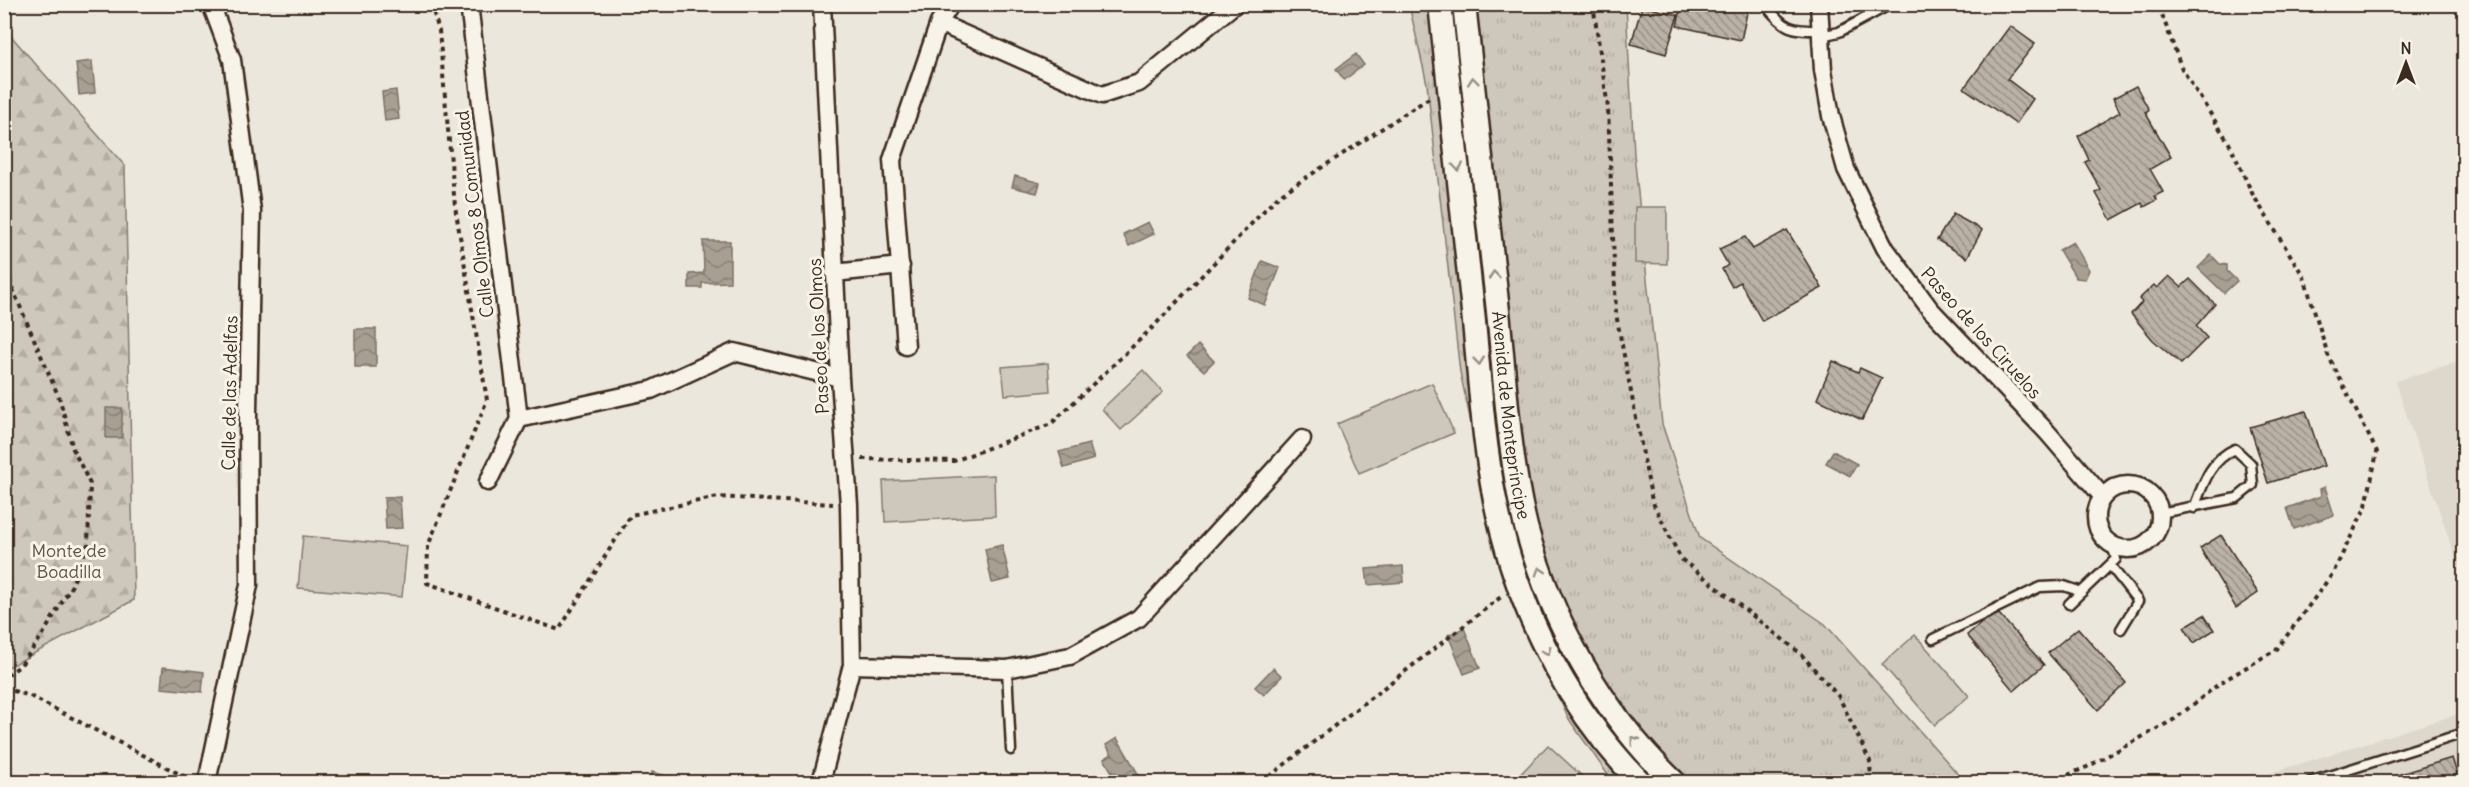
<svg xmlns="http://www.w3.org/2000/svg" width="2469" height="787" viewBox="0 0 2469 787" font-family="Delius,sans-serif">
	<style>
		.built { fill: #ddd7cc }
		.forest { fill: url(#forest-firs); stroke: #84796d; stroke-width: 1.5 }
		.park { fill: url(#park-tufts); stroke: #84796d; stroke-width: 1.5 }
		.pitch { fill: #cec8bc; stroke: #84796d; stroke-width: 1.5 }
		.water { fill: url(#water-waves); stroke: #7c7064; stroke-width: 1.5 }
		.building { fill: url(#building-back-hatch); stroke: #3b2a1e; stroke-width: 1.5 }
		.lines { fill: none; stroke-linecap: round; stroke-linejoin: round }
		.lane-casing { stroke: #3b2a1e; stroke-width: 13 }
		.street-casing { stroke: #3b2a1e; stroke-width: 21 }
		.secondary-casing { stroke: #3b2a1e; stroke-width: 27 }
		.path { stroke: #3b2a1e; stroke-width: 4; stroke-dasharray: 4.5 4.5; stroke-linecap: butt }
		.lane { stroke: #f7f3e8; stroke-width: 8 }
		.street { stroke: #f7f3e8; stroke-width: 16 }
		.secondary { stroke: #f7f3e8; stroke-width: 22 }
		.oneway { stroke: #998e83 }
		.labels { text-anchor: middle; stroke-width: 6; stroke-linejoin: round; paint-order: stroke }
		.street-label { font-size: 18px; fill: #3b2a1e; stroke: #f7f3e8 }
		.park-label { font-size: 18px; fill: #605246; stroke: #f7f3e8 }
	</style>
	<defs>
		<pattern id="forest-firs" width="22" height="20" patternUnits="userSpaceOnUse" patternTransform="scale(1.5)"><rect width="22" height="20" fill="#cec8bc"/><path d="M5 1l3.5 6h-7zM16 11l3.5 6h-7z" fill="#b2aca1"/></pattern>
		<pattern id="park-tufts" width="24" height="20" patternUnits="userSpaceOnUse" patternTransform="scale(1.5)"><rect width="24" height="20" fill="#cec8bc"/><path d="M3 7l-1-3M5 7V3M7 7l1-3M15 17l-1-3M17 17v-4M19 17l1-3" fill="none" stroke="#b2aca1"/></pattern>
		<pattern id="water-waves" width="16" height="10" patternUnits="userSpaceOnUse" patternTransform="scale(1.5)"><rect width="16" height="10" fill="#a89f93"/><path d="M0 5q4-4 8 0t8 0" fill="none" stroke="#8a8277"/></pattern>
		<pattern id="building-back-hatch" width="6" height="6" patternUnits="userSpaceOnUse" patternTransform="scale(1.5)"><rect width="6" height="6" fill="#bab2a7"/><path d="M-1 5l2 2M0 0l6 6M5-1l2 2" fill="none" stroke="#989187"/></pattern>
	</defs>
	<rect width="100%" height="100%" fill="#ece7dc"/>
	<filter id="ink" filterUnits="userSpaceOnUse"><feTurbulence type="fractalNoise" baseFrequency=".0167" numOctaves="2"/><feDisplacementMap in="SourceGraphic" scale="12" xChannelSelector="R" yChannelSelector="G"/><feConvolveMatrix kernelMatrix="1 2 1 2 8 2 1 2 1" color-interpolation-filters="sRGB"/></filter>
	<g filter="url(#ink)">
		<path class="built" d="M2464 360V583L2395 381Z
			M2464 712V782H2242Z"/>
		<path class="forest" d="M4 28 125 166 134 600 5 669Z"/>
		<path class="park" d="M1409 5H1626L1634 154 1662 424 1700 538 1825 624 1965 782H1613L1568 718 1504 574 1460 372 1427 84Z"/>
		<path class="pitch" d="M1635 207H1667V264L1635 263Z
			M1048 363 1050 391 1005 395 1002 367Z
			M1143 370 1163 392 1121 430 1102 409Z
			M1432 383 1454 433 1359 473 1337 424Z
			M994 475 995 516 885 522 883 481Z
			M303 536 407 546 402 597 298 588Z
			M1915 635 1969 696 1935 725 1882 664Z
			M1548 745 1584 778 1580 782H1513Z"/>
		<path class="water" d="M1356 54 1364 65 1344 80 1336 69Z
			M92 61 95 93 79 95 76 63Z
			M396 90 399 119 385 121 382 92Z
			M1015 176 1040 183 1037 193 1012 187Z
			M1148 222 1154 234 1129 246 1123 234Z
			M703 241H730V282L702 283V288H689V274L704 273Z
			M2073 242 2089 270 2085 279 2076 278 2059 250Z
			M2211 255 2220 264 2227 265V271L2237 281 2224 293 2198 268Z
			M1262 261 1280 268 1265 305 1248 298Z
			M355 329H376V367H355Z
			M1198 345 1214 361 1204 371 1187 356Z
			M106 408H122V438H106Z
			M1089 444 1094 459 1064 468 1059 452Z
			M1833 451 1857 464 1850 476 1826 463Z
			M2325 487 2334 515 2294 529 2287 508 2321 496 2320 489Z
			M400 497 402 528 386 529 384 498Z
			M1002 545 1010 579 992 583 985 549Z
			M1403 566 1404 582 1368 585 1366 569Z
			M1464 628 1480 668 1464 674 1448 635Z
			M163 667 204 672 202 692 161 688Z
			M1273 668 1282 676 1264 695 1255 687Z
			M1117 738 1143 782H1118L1104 759 1112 754 1106 745Z
			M652 772 688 782H649Z"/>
		<path class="building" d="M1682 4H1749L1741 40 1677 26Z
			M1642 6 1678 15 1666 54 1631 44Z
			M2010 26 2035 44 2007 79 2033 99 2016 124 1964 88Z
			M2136 86 2149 110 2145 112 2171 157 2150 169 2163 192 2155 196 2157 200 2144 207 2142 203 2111 220 2096 193 2101 190 2085 162 2089 160 2078 136 2120 112 2113 98Z
			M1953 214 1982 230 1967 258 1937 240Z
			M1787 230 1822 288 1762 321 1740 282 1732 287 1722 269 1728 265 1719 249 1745 237 1753 249Z
			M2169 276 2181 287 2190 279 2215 304 2196 326 2207 338 2181 364 2153 340 2131 314 2142 302 2139 299 2154 285 2157 288Z
			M1833 361 1858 372 1860 368 1882 378 1862 420 1817 399Z
			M2306 411 2324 466 2268 483 2250 427Z
			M2221 535 2258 593 2236 608 2200 548Z
			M1999 614 2044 665 2014 691 1967 635 1984 621Z
			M2204 615 2214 630 2194 643 2184 627Z
			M2078 628 2126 683 2098 710 2048 653Z
			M2452 758 2460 783H2385L2384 779Z"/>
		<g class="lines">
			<g class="lane-casing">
				<path id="lane" d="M1765 4C1784 29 1792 31 1821 30
					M1821 36 1839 32 1891 4
					M2160 513 2237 498 2253 485 2251 464 2235 449C2210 460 2203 484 2194 508
					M2110 565 2138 601 2121 629
					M2069 604 2116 559 2112 545
					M1933 639 2040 587 2064 586 2082 592
					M1007 669 1011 750
					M2310 782 2464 733"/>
			</g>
			<g class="street-casing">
				<path id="street" d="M469 4 519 419
					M1819 4 1823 70 1831 116 1846 169 1885 248 1930 309 2047 432 2103 497
					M939 23 1102 95 1139 83 1235 4
					M834 273 901 266
					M906 346 892 160 939 23 951 4
					M488 482 519 419 651 390 734 352 840 378
					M2096 517a32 32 0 1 1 64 0a32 32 0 1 1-64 0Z
					M852 665 1007 669 1070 656 1139 618 1302 439
					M207 782 249 585 248 411 252 211 232 60 211 4
					M821 782 852 665 849 505 840 378 822 4"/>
			</g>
			<g class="secondary-casing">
				<g id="secondary">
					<path d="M1440 4C1451 104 1461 203 1472 302 1480 377 1483 457 1502 531 1525 624 1573 713 1640 782"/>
					<path id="s1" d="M1464 4C1475 104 1486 203 1497 302 1505 376 1508 454 1526 527 1552 623 1602 713 1674 782"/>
				</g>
			</g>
			<path class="path" d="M431 4 439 31 455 206 487 400 428 546 427 583 559 630 631 515 718 497 833 504
				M1593 4 1608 108 1616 314 1652 501 1681 559 1800 653 1839 697 1870 761 1871 782
				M4 235 11 285 60 400 73 449 90 484 88 544 72 585 42 636 20 666 4 677
				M4 299 11 285
				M862 459 954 461 1051 424 1150 330 1278 196 1429 98
				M4 688 30 696 189 779
				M1262 782 1501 597
				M2051 782 2087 767 2175 719 2220 683 2277 649 2333 573 2366 506 2377 452 2328 355 2304 277 2253 195 2229 143 2182 69 2158 4"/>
			<use href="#lane" class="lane"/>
			<use href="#street" class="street"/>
			<use href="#secondary" class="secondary"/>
		</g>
		<defs><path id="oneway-chevron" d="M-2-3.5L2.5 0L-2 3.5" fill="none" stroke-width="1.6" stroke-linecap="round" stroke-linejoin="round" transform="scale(1.5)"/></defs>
		<g class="oneway">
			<use href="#oneway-chevron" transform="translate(1473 81) rotate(-96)"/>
			<use href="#oneway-chevron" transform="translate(1458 167) rotate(84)"/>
			<use href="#oneway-chevron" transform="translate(1494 275) rotate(-96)"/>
			<use href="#oneway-chevron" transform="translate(1479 361) rotate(84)"/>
			<use href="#oneway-chevron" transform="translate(1540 571) rotate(-107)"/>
			<use href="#oneway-chevron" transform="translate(1547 651) rotate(63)"/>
			<use href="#oneway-chevron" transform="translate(1634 740) rotate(-129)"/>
		</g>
	</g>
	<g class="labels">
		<g class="street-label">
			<text transform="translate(475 214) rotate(-97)" y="6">Calle Olmos 8 Comunidad</text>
			<text transform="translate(1981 333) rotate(48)" y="6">Paseo de los Ciruelos</text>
			<text transform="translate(819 336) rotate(-93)" y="6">Paseo de los Olmos</text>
			<text transform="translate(230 393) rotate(-89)" y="6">Calle de las Adelfas</text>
			<text dy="6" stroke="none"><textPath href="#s1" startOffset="414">Avenida de Montepríncipe</textPath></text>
		</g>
		<g class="park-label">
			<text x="69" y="557">Monte de<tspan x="69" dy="21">Boadilla</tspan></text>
		</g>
	</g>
	<rect width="2469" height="787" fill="none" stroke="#f7f3e8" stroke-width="24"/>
	<rect x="12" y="12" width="2445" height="763" fill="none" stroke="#3b2a1e" stroke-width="2" filter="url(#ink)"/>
	<g transform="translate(2406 63)" stroke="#f7f3e8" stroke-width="4.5" paint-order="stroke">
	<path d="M0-4.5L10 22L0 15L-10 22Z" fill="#3b2a1e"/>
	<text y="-9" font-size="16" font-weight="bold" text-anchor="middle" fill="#3b2a1e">N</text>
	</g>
</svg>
